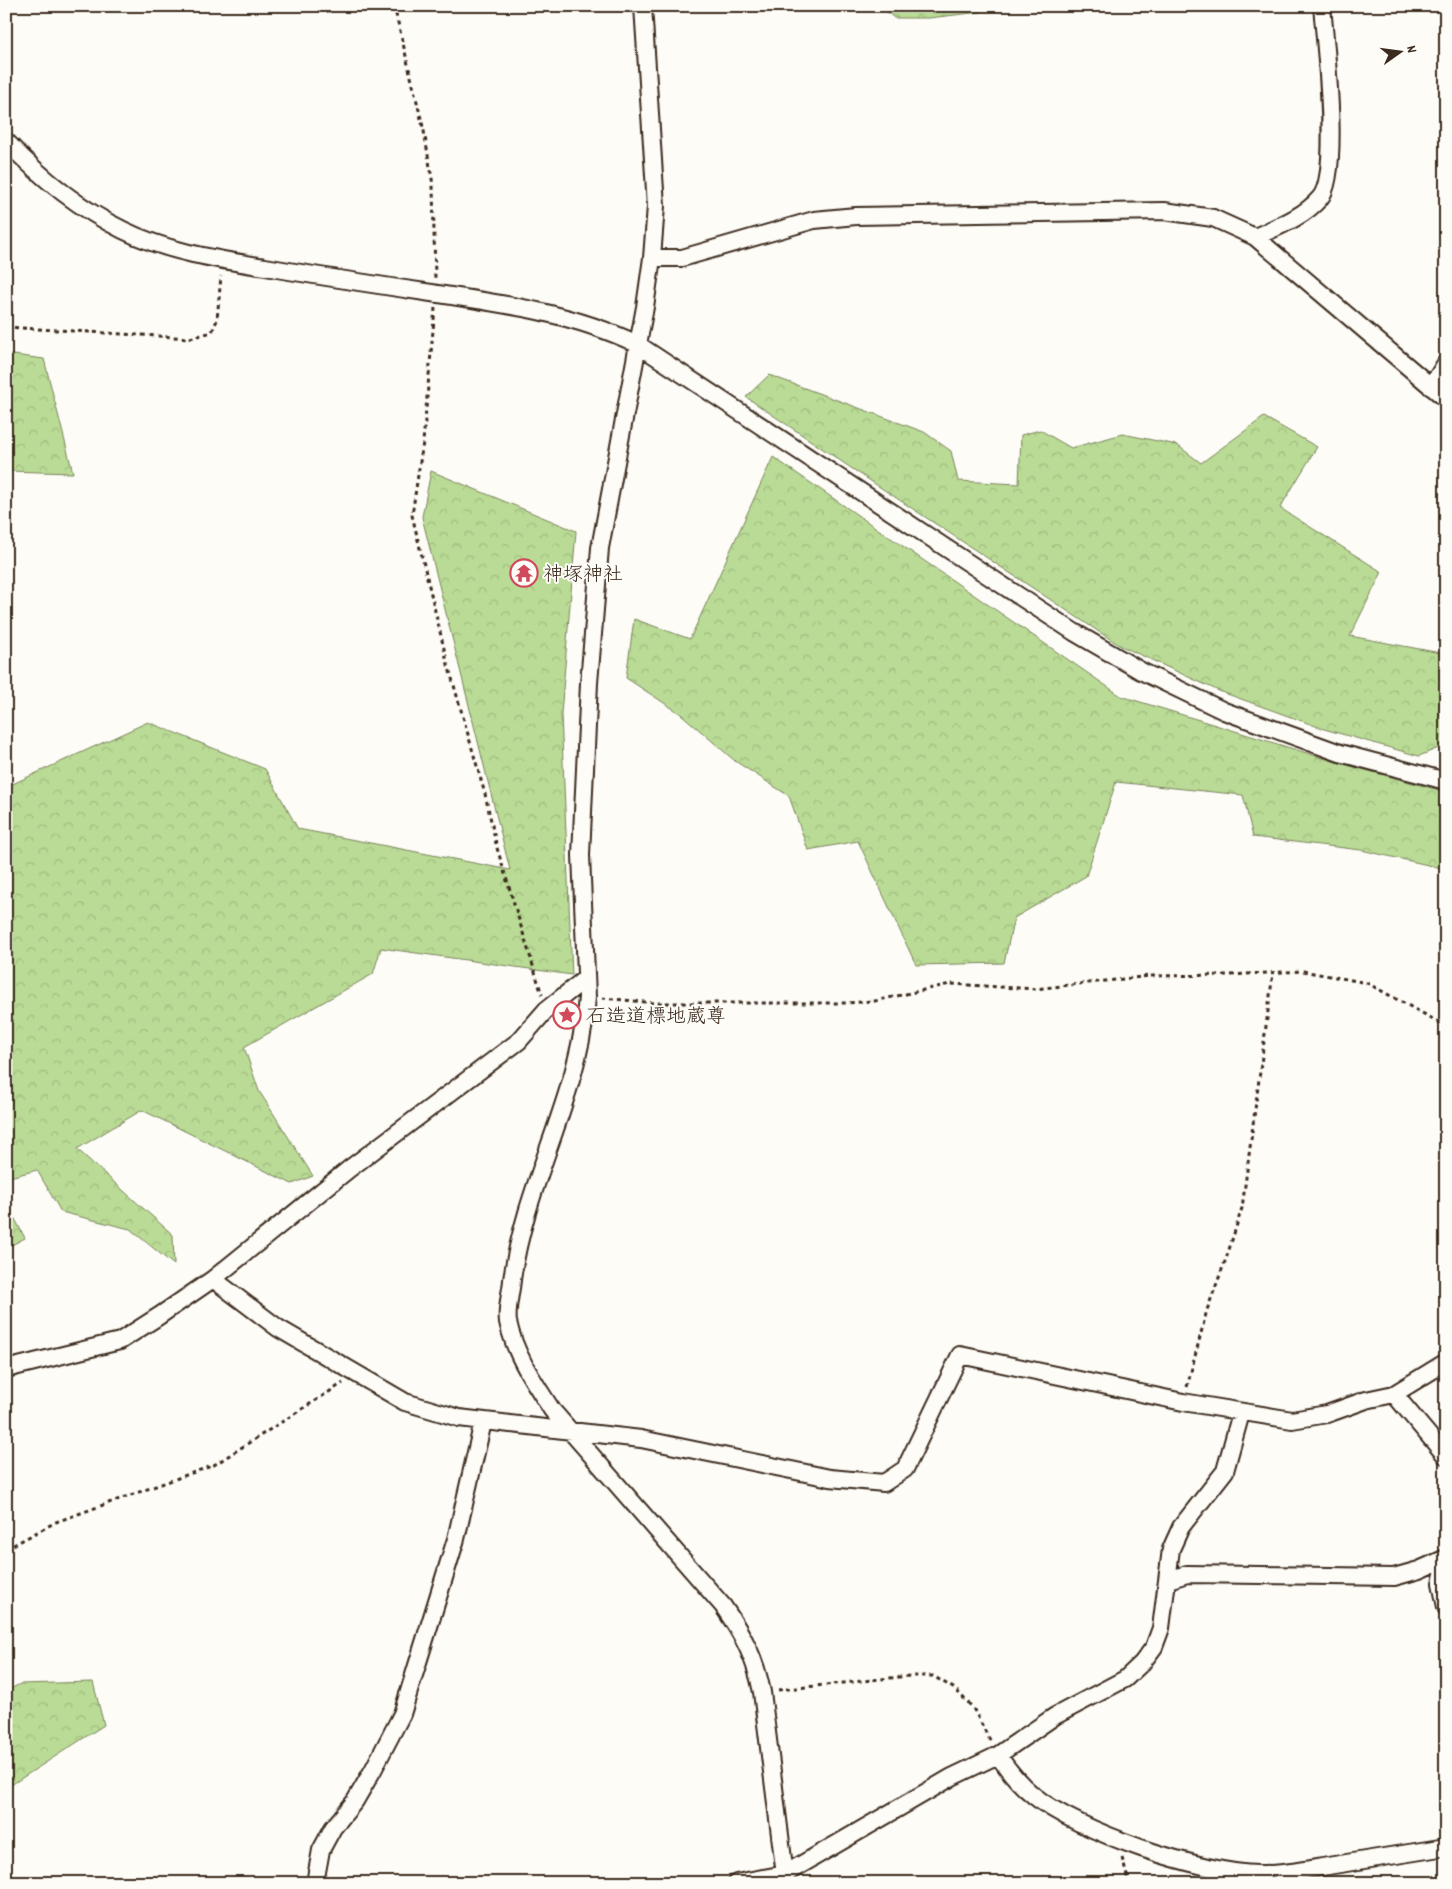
<svg xmlns="http://www.w3.org/2000/svg" width="1452" height="1889" viewBox="0 0 1452 1889" font-family="Dekko,'Klee One',sans-serif">
	<style>
		.forest { fill: url(#forest-crowns); stroke: #7a825a }
		.lines { fill: none; stroke-linecap: round; stroke-linejoin: round }
		.minor-casing { stroke: #3b2a1e; stroke-width: 20 }
		.path { stroke: #3b2a1e; stroke-width: 3; stroke-dasharray: 4 4; stroke-linecap: butt }
		.minor { stroke: #fdfcf7; stroke-width: 16 }
		.labels { text-anchor: middle; stroke-width: 4; stroke-linejoin: round; paint-order: stroke }
		.poi-label { font-size: 20px; fill: #3b2a1e; stroke: #fdfcf7; text-anchor: start }
	</style>
	<defs>
		<pattern id="forest-crowns" width="20" height="18" patternUnits="userSpaceOnUse" patternTransform="scale(1.25)"><rect width="20" height="18" fill="#b9db95"/><path d="M2 6a3 3 0 1 1 6 0M12 15a3 3 0 1 1 6 0" fill="none" stroke="#a0bc80"/></pattern>
	</defs>
	<rect width="100%" height="100%" fill="#fdfcf7"/>
	<filter id="ink" filterUnits="userSpaceOnUse"><feTurbulence type="fractalNoise" baseFrequency=".02" numOctaves="2"/><feDisplacementMap in="SourceGraphic" scale="10" xChannelSelector="R" yChannelSelector="G"/><feConvolveMatrix kernelMatrix="1 2 1 2 8 2 1 2 1" color-interpolation-filters="sRGB"/></filter>
	<g filter="url(#ink)">
		<path class="forest" d="M880 6H981V12L929 18H894Z
			M6 354 44 359 73 473 6 471Z
			M769 375 924 432 951 451 958 481 1019 484 1021 435 1040 430 1071 448 1123 434 1177 445 1201 463 1264 417 1317 447 1280 508 1382 572 1350 636 1446 654V745L1419 756 1324 729 1219 691 1119 645 860 474 746 397Z
			M773 457 1121 696 1336 762 1446 792V869L1361 850 1253 837 1243 795 1116 782 1086 876 1014 918 1004 963 916 965 858 841 808 850 789 796 735 761 681 714 626 678 634 619 690 639Z
			M431 471 576 531 561 714 572 975 381 948 373 974 244 1047 259 1091 313 1176 292 1184 142 1110 77 1149 173 1235 174 1265 130 1229 61 1212 37 1170 6 1178V787L148 722 265 769 298 829 510 870 422 517Z
			M6 1202 25 1238 6 1248Z
			M93 1682 104 1725 11 1785 6 1817V1691L20 1684Z"/>
		<g class="lines">
			<g class="minor-casing">
				<path id="minor" d="M643 6 656 206 652 258 645 307 600 548 589 683 581 855 587 997C580 1095 525 1183 512 1280 511 1293 506 1309 508 1322 515 1355 534 1382 552 1410L723 1606C743 1635 755 1657 762 1692L786 1883
					M6 141C40 177 78 208 123 230 167 252 216 259 265 267 318 276 371 284 425 292 498 303 570 312 637 344L993 579 1074 632 1141 671 1224 711 1340 753 1446 781
					M1255 237C1277 227 1304 217 1320 198 1341 174 1325 42 1322 6
					M652 258H682L814 220 856 216 1164 211 1213 218 1255 237 1446 399
					M1431 387 1446 363
					M213 1279 278 1328 405 1402 459 1418 641 1439 830 1478 884 1483 905 1469 960 1355 1183 1402 1292 1420 1327 1414 1366 1400 1394 1394 1446 1362
					M6 1369 120 1341 159 1316 213 1279 349 1169 519 1041 546 1010 586 978
					M1394 1394 1446 1456
					M1446 1561 1441 1583 1446 1607
					M1168 1580 1187 1574 1394 1577 1419 1570 1446 1558
					M998 1755C1008 1770 1019 1784 1033 1795 1078 1832 1201 1873 1259 1874 1284 1875 1309 1869 1334 1865 1371 1859 1408 1853 1446 1847
					M315 1883 321 1850 333 1828 355 1801 373 1770 402 1714 456 1539 483 1422
					M736 1883 785 1874 952 1777 998 1755 1055 1716 1125 1679 1142 1663 1154 1647 1161 1628 1171 1549 1181 1527 1225 1471 1241 1413"/>
			</g>
			<path class="path" d="M394 6 424 131 433 185 435 279
				M435 308 423 442 412 515 447 661 485 794 497 848 542 995
				M6 327 190 338 212 332 217 320 221 276
				M602 998 656 1003H845L875 1001 950 984 1035 989 1150 976 1229 975 1303 971 1367 983 1446 1026
				M1187 1387 1207 1310 1227 1256 1242 1208 1273 973
				M6 1549 56 1522 214 1465 343 1383
				M778 1690 909 1676H933L955 1689 973 1708 991 1742
				M1122 1858 1129 1883"/>
			<use href="#minor" class="minor"/>
		</g>
	</g>
	<defs>
		<g id="temple-ring" transform="scale(1.4375)"><circle r="9.5" fill="#fdfcf7" stroke="#d1495b" stroke-width="1.5"/><path d="M0-6L5-2H3V0L6.5 2.5H4V6H1.5V3h-3V6H-4V2.5H-6.5L-3 0V-2H-5Z" fill="#d1495b"/></g>
		<g id="sight-ring" transform="scale(1.4375)"><circle r="9.5" fill="#fdfcf7" stroke="#d1495b" stroke-width="1.5"/><path d="M0-6L1.8-2.2L6-1.7L2.9 1.2L3.7 5.4L0 3.3L-3.7 5.4L-2.9 1.2L-6-1.7L-1.8-2.2Z" fill="#d1495b"/></g>
	</defs>
	<g fill-rule="evenodd">
		<use href="#temple-ring" x="524" y="573"/>
		<use href="#sight-ring" x="567" y="1015"/>
	</g>
	<g class="labels">
		<g class="poi-label">
			<text x="543" y="580">神塚神社</text>
			<text x="586" y="1022">石造道標地蔵尊</text>
		</g>
	</g>
	<rect width="1452" height="1889" fill="none" stroke="#fdfcf7" stroke-width="25"/>
	<rect x="12" y="12" width="1427" height="1864" fill="none" stroke="#3b2a1e" stroke-width="2" filter="url(#ink)"/>
	<g transform="translate(1400 52) rotate(76)" stroke="#fdfcf7" stroke-width="4" paint-order="stroke">
	<path d="M0-4L9 19L0 12L-9 19Z" fill="#3b2a1e"/>
	<text y="-8" font-size="14" font-weight="bold" text-anchor="middle" fill="#3b2a1e">N</text>
	</g>
</svg>
